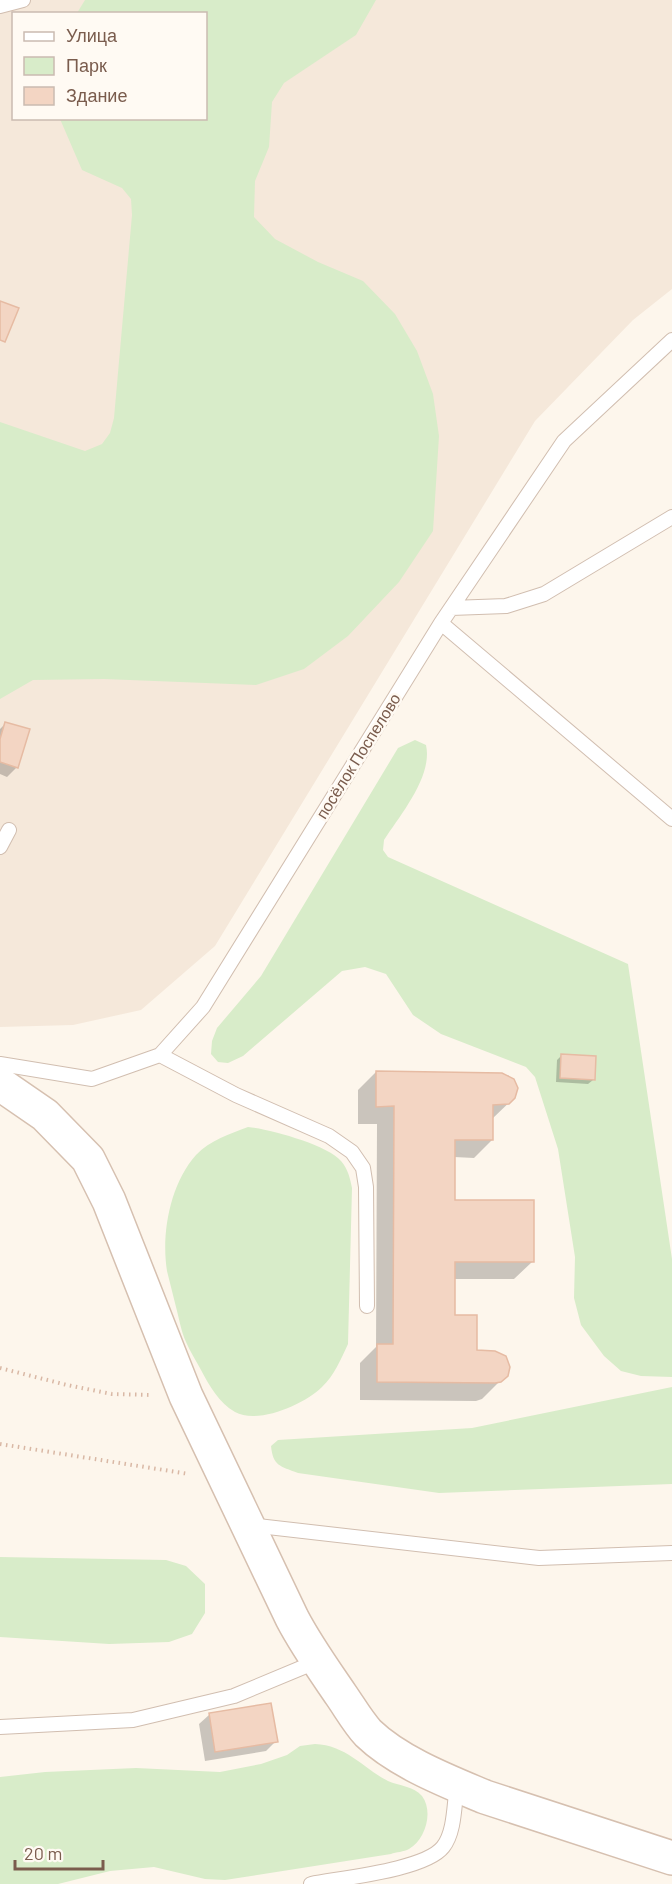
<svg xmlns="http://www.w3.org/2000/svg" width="672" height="1884" viewBox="0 0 672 1884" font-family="Barlow,sans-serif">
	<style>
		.residential { fill: #f5e8da; fill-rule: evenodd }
		.green { fill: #d8ecc9 }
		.shadow { fill: #0003 }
		.building { fill: #f3d5c3; stroke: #e6bba3; stroke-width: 1.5 }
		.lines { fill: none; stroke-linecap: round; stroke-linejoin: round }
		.lane-casing { stroke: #d1beb0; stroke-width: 16 }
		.secondary-casing { stroke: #d6c0b0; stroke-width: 36 }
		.path { stroke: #d9b8a5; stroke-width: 4; stroke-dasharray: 1.5 4.5; stroke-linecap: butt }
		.lane { stroke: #fff; stroke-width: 14 }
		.secondary { stroke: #fff; stroke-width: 33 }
		.labels { text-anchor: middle; stroke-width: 5; stroke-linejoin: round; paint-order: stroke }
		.street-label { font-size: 16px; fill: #7a5c4d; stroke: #fffaf3 }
	</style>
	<rect width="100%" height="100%" fill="#fdf6ec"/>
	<path class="residential" d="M0 0H672V289L633 320 535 421 215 946 141 1010 73 1025 0 1027ZM14 14H206V118H14Z"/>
	<path class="green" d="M85 0H376L356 35 284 83 272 102 269 147 255 181 254 217 275 239 318 262 363 281 395 314 417 351 433 394 439 436 433 531 399 582 348 636 304 669 256 685 104 679 33 680 0 699V422L85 451 102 444 110 433 114 418 132 215 131 199 122 188 82 170 60 119 206 118V14L77 13Z
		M415 740 426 745C433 776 401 814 384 840L383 850 388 857 628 964 672 1259V1377L641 1376 621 1371 604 1356 581 1325 574 1298 575 1257 558 1149 535 1077 526 1067 441 1034 413 1015 386 974 365 967 342 971 243 1056 228 1063 218 1062 211 1054 212 1041 217 1028 261 976 398 748Z
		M248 1127C269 1129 328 1145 341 1161 348 1169 350 1178 352 1188L348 1344C341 1359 334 1376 322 1387 305 1404 258 1425 235 1412 219 1403 209 1385 201 1370 196 1361 190 1351 186 1342 181 1331 179 1318 176 1307 173 1295 170 1283 167 1271 161 1234 170 1184 196 1155 210 1140 230 1134 248 1127Z
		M672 1387V1484L439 1493 298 1473C280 1466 273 1466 271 1446L278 1440 472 1428Z
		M0 1557 166 1560 186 1566 205 1584V1613L192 1634 169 1642 109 1644 0 1637Z
		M315 1744C346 1745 363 1768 388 1781 399 1786 414 1786 422 1796 434 1812 425 1840 409 1849 404 1852 396 1852 391 1854L225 1880 205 1879 154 1867 110 1871 58 1884H0V1777L45 1772 136 1768 220 1772 261 1764 287 1755 300 1746Z"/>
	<path class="shadow" d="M6 723 17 767 7 777 0 774V729Z
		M562 1055 593 1080 588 1084 556 1082 557 1060Z
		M376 1072 508 1075 513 1080 514 1098 492 1119V1140L474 1158 454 1157V1202L532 1262 514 1279H454L453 1316 475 1352 506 1375 482 1399 476 1401 360 1400V1363L376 1347 377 1124H358V1090Z
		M209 1715 276 1741 266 1751 205 1761 199 1724Z"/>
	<path class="building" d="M0 301 19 308 5 342 0 340Z
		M5 722 30 729 18 768 0 762V739Z
		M561 1054 596 1056 595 1080 560 1078Z
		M376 1071 502 1073 514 1079 518 1088 515 1098 509 1104 493 1105V1140H455V1200H534V1262H455V1315H477V1350L495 1351 506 1356 510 1367 508 1376 501 1382 495 1383 377 1382V1344H393L394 1106 376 1107Z
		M271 1703 278 1742 215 1752 209 1713Z"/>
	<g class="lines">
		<g class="lane-casing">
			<path id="lane" d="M0 6 23 0
				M451 608 506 606 544 594 672 517
				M441 623 672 819
				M0 847 9 830
				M160 1055 236 1095 329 1136 352 1152 363 1168 366 1187 367 1306
				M0 1064 92 1079 160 1055 203 1007 441 623 564 441 672 340
				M249 1525 539 1558 672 1553
				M0 1727 133 1720 234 1696 318 1661
				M311 1884C341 1878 425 1870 443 1847 455 1832 454 1804 457 1785"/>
		</g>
		<g class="secondary-casing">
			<path id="secondary" d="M0 1084 45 1115 88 1159 109 1201 186 1396 292 1618C306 1645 324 1670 341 1695 350 1708 358 1722 368 1733 398 1762 447 1781 485 1797L672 1858"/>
		</g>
		<path class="path" d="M0 1368 67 1385 112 1394 152 1395
			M0 1444 189 1474"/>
		<use href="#lane" class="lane"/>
		<use href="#secondary" class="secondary"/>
	</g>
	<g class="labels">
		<g class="street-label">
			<text transform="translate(358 756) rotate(-58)" y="6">посёлок Поспелово</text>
		</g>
	</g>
	<rect x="12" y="12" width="195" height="108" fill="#fffaf3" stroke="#cabbb1" stroke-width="1.5"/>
	<rect x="24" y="32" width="30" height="9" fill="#ffffff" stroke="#cabbb1" stroke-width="1.5"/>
	<text x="66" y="42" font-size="18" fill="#7a5c4d">Улица</text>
	<rect x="24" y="57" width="30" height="18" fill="#d8ecc9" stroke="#cabbb1" stroke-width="1.5"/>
	<text x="66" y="72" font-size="18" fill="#7a5c4d">Парк</text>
	<rect x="24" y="87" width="30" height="18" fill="#f3d5c3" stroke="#cabbb1" stroke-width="1.5"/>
	<text x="66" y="102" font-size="18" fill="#7a5c4d">Здание</text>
	<path d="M15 1860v9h88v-9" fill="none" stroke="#7a5c4d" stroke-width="3"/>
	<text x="24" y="1860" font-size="18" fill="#7a5c4d" stroke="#fffaf3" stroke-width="4.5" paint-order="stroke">20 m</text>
</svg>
